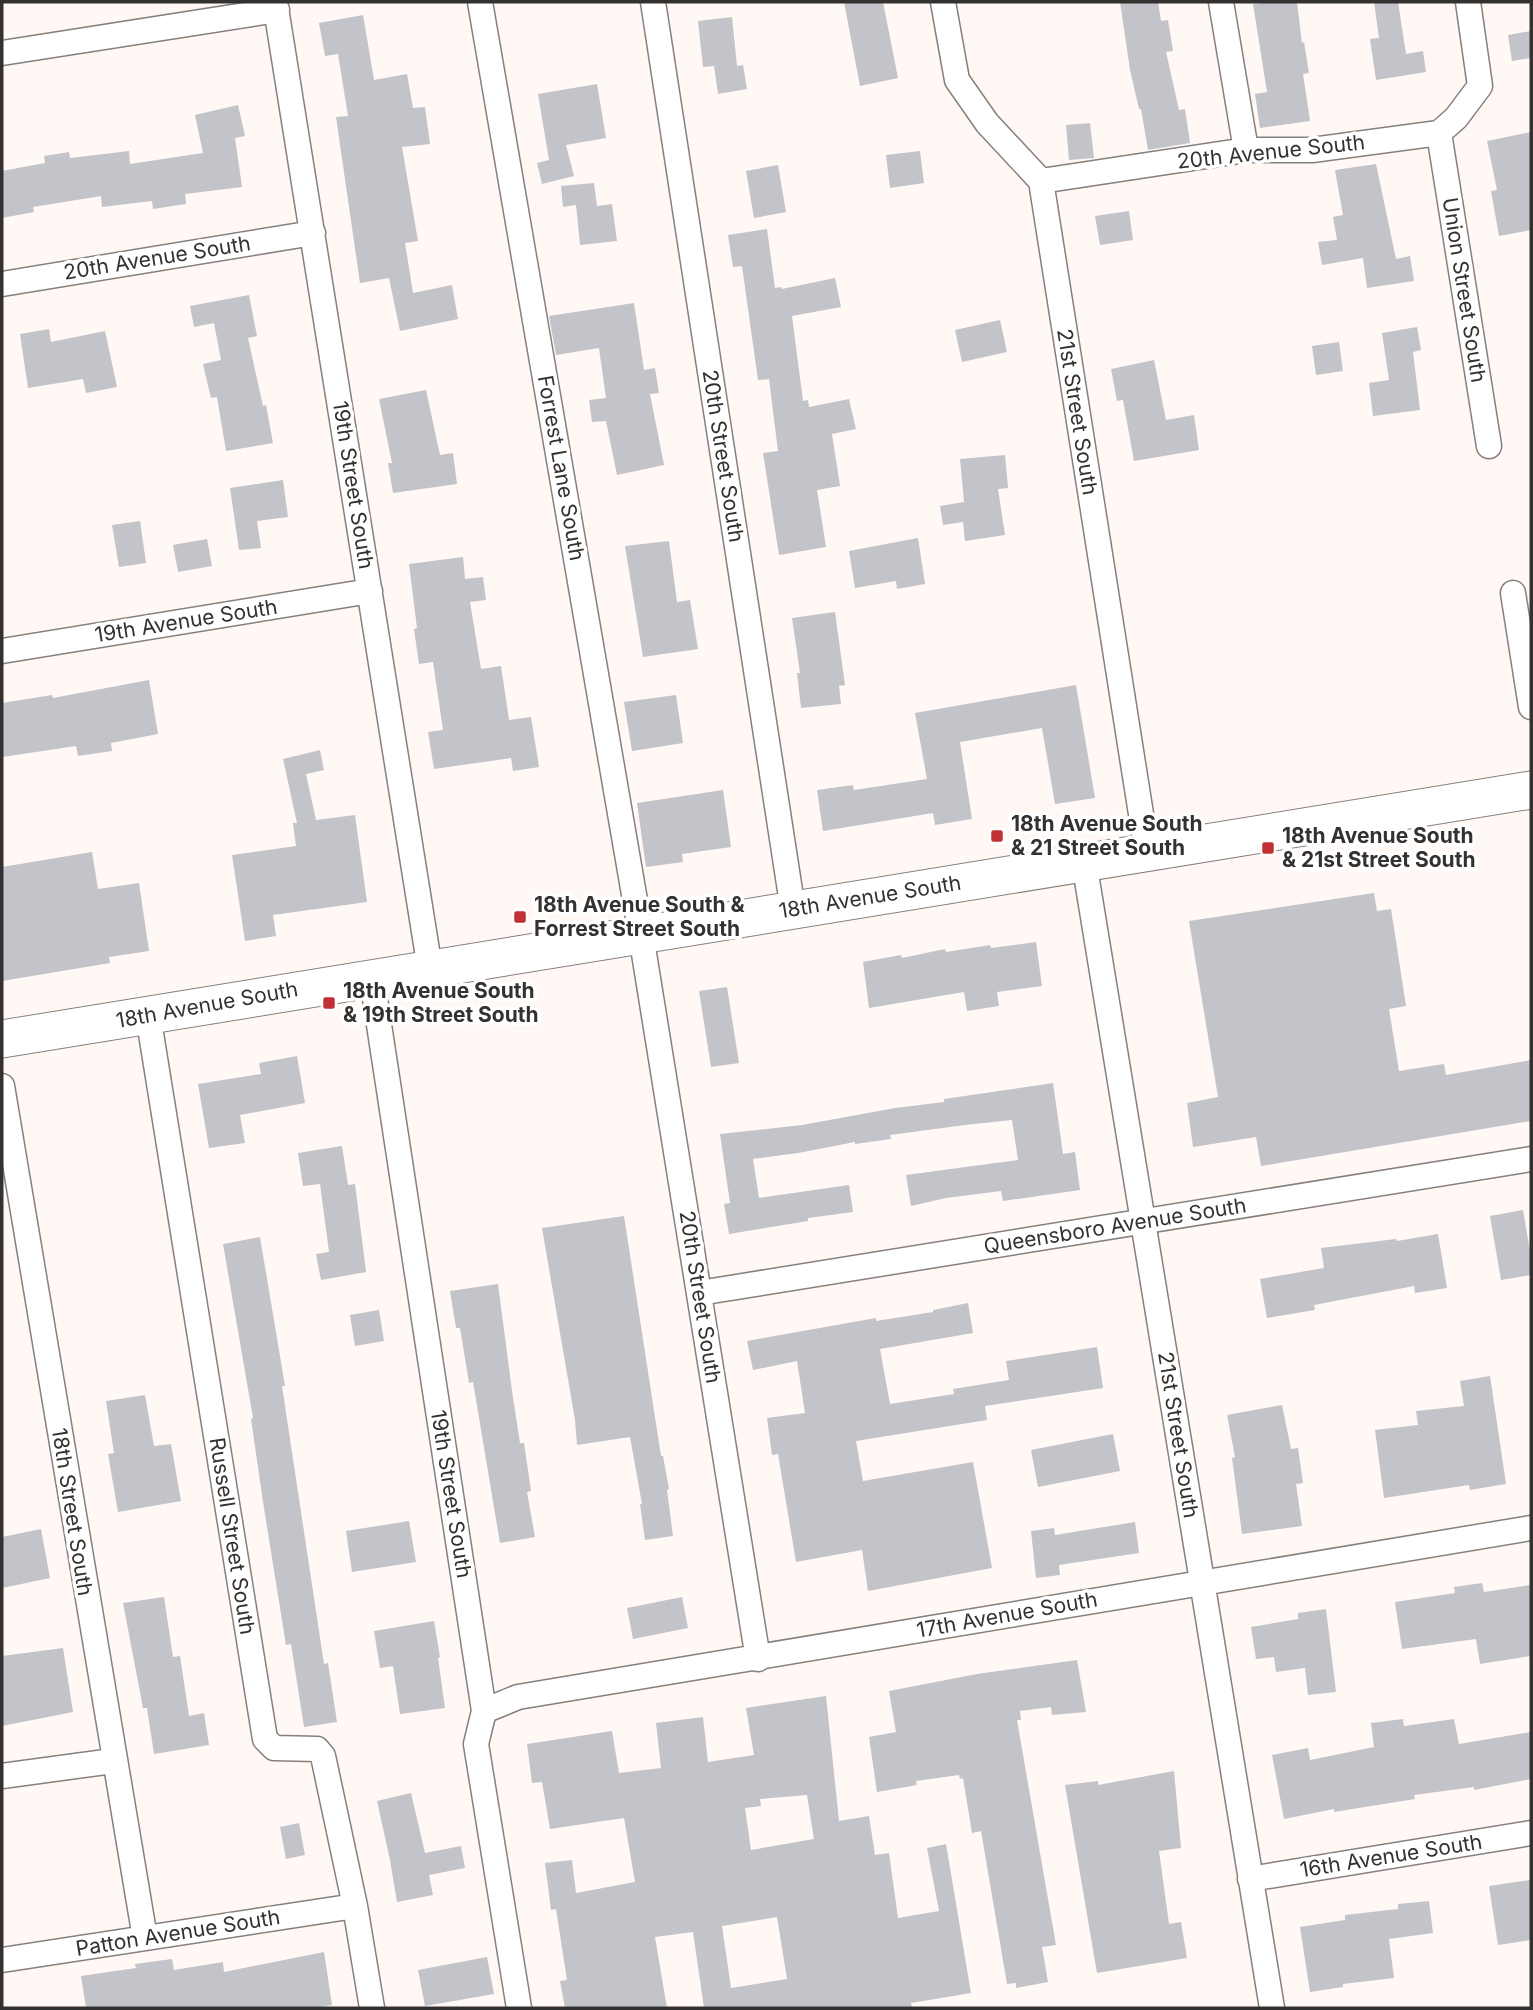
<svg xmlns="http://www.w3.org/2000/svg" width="1533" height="2010" viewBox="0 0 1533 2010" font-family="Inter,sans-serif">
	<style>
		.building { fill: #c3c3ca; fill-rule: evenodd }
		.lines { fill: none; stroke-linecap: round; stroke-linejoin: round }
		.street-casing { stroke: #86807d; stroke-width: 27 }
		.secondary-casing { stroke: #86807d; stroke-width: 39 }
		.street { stroke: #fff; stroke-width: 24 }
		.secondary { stroke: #fff; stroke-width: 37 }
		.poi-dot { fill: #c03034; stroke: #fff; stroke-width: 2.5 }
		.labels { text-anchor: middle; stroke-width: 7; stroke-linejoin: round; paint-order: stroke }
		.street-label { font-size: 21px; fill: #343230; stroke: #fff }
		.poi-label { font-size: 21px; font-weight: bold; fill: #343230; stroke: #fff; text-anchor: start }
	</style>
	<rect width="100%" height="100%" fill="#fff8f4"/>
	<path class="building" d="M844 2H883L898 78 860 86Z
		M1120 2H1158L1161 21 1168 20 1173 51 1166 52 1179 110 1185 109 1190 143 1148 150 1141 109H1139L1130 70Z
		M1272 2H1297L1302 43 1304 42 1309 73 1303 74 1310 121 1260 128 1255 94 1267 92 1253 4Z
		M1374 2H1398L1406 54 1423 51 1426 72 1376 80 1370 39 1379 38Z
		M363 15 374 80 407 74 413 108 425 107 430 144 402 147 418 241 405 243 413 293 452 285 458 319 400 331 389 278 360 283 336 117 348 116 338 54 325 56 319 23Z
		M732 17 737 66 743 65 747 89 718 94 714 66 703 67 698 21Z
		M1531 31V58L1512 61 1508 35Z
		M597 84 606 138 566 145 574 176 542 184 537 163 549 160 538 94Z
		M238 105 245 136 235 138 242 187 185 194 186 204 153 209 152 201 102 207 101 196 33 207 34 212 2 218V171L45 163 44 156 69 152 70 158 129 151 130 164 203 153 195 115Z
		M1090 123 1094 158 1069 160 1066 125Z
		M1531 132V230L1499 236 1491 191 1497 190 1487 141Z
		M920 151 924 183 890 188 886 155Z
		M1376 164 1396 259 1410 256 1414 281 1367 288 1363 258 1322 265 1318 242 1337 240 1333 217 1343 215 1335 170Z
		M778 165 786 212 754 218 746 171Z
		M594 183 597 206 612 204 617 241 580 245 576 205 563 207 561 186Z
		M1129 211 1133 240 1100 245 1095 216Z
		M767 229 775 288 781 287 782 289 835 278 841 307 792 316 803 401 808 400 809 407 849 399 856 429 832 434 840 486 817 490 826 547 779 555 763 453 778 451 769 379 758 380 742 266 733 267 728 235Z
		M249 295 257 336 248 338 263 406 266 405 273 443 226 451 217 397 211 398 203 364 221 360 214 323 194 327 190 306Z
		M634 303 644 370 655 368 659 393 650 394 664 465 617 475 606 421 592 422 589 400 606 398 599 348 556 355 549 316Z
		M1000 320 1007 352 962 362 955 330Z
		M1417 327 1421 350 1413 352 1420 410 1373 416 1369 383 1389 380 1382 333Z
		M49 329 51 342 105 331 117 387 86 393 83 379 28 388 20 334Z
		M1339 342 1343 371 1316 375 1312 346Z
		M1154 360 1166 420 1194 415 1199 450 1134 461 1123 400 1117 401 1111 369Z
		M426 390 440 455 453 453 457 484 393 493 388 463H392L379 399Z
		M1005 455 1008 488 998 489 1005 535 965 541 963 522 943 525 940 506 964 502 960 459Z
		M283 480 288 517 257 521 261 548 239 550 230 488Z
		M140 521 146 563 119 567 112 525Z
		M918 538 925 584 897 589 896 581 855 588 849 551Z
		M207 539 212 566 178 572 173 545Z
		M669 541 677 602 690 600 698 649 643 657 625 546Z
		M463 557 465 579 483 577 486 600 470 602 481 669 501 666 509 720 531 717 539 767 513 771 511 758 434 769 428 732 443 730 433 662 419 664 414 629 417 628 409 564Z
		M835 612 845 685 839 686 841 704 801 708 797 673H800L792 618Z
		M149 680 158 734 111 743 112 751 78 756 76 746 2 757V703L52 695 53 698Z
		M1076 685 1095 798 1055 804 1042 728 960 742 972 819 935 825 933 813 823 831 817 790 853 785 854 790 927 779 915 713Z
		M676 695 683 743 632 751 624 702Z
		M320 750 324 770 306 774 316 820 355 815 367 902 273 915 276 936 245 941 232 855 296 846 293 823H297L283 759Z
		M723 790 731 847 682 854 683 862 646 867 637 803Z
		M92 852 98 889 139 883 149 951 109 957 110 963 2 981V867Z
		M1374 893 1377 911 1391 909 1406 1006 1389 1009 1399 1071 1444 1064 1446 1075 1531 1060V1121L1261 1166 1256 1137 1193 1147 1187 1103 1218 1097 1189 921Z
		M1036 942 1042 986 997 992 999 1006 967 1011 964 992 869 1008 863 962 901 955 902 958 945 949 946 952 990 945 991 948Z
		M727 987 739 1063 711 1067 699 991Z
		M297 1056 305 1103 240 1115 245 1143 209 1148 198 1084 261 1074 259 1063Z
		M1053 1083 1063 1154 1075 1152 1080 1190 1003 1201 1001 1191 946 1198 911 1206 906 1175 1018 1160 1012 1120 965 1125 890 1135 891 1139 855 1144V1142L798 1153 753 1159 759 1198 849 1185 853 1212 808 1218V1221L729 1234 724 1204 730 1203 720 1134 802 1125 895 1108 944 1102V1099Z
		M342 1146 348 1185 355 1184 366 1272 321 1280 316 1254 329 1252 320 1184 303 1186 298 1153Z
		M1523 1210 1531 1257V1275L1501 1280 1490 1216Z
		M624 1216 661 1456H663L669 1489 667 1490 673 1536 645 1540 640 1504H642L630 1437 577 1445 575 1420 542 1228Z
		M1438 1234 1447 1288 1415 1293 1414 1286 1314 1305 1315 1310 1267 1318 1260 1279 1324 1268 1321 1248 1396 1239 1397 1241Z
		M260 1237 285 1386H282L324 1664 328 1663 337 1722 304 1727 291 1644 286 1645 263 1502 251 1419 253 1418 223 1244Z
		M498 1284 512 1391 520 1443H524L531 1491 527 1492 535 1537 500 1543 473 1382 469 1383 460 1328H456L450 1291Z
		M968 1303 973 1333 880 1349 890 1404 954 1394 953 1389 1009 1380 1006 1361 1097 1347 1103 1388 985 1406 987 1420 856 1441 863 1481 973 1462 992 1568 868 1591 862 1550 796 1562 778 1454 772 1455 767 1418 805 1413 797 1361 753 1370 747 1341 876 1318V1321L933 1312V1310Z
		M379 1310 384 1341 355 1346 350 1315Z
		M1490 1376 1506 1484 1470 1490 1469 1485 1384 1498 1375 1430 1418 1425 1416 1411 1464 1406 1460 1381Z
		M145 1395 154 1446 171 1444 181 1501 118 1512 108 1454 114 1453 106 1401Z
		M1282 1405 1291 1449 1298 1448 1303 1483 1296 1484 1302 1526 1242 1534 1232 1458 1235 1457 1227 1415Z
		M1113 1434 1120 1471 1038 1487 1031 1450Z
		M409 1521 416 1562 352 1572 346 1531Z
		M1135 1522 1139 1553 1059 1565 1060 1575 1036 1578 1031 1531 1054 1528 1055 1535Z
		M41 1529 50 1578 2 1588V1537Z
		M1482 1583 1484 1592 1531 1585V1656L1480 1664 1476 1639 1402 1649 1395 1602 1455 1593 1454 1587Z
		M164 1597 173 1657 180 1656 189 1716 204 1713 209 1745 154 1754 147 1708H143L123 1603Z
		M682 1597 688 1628 633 1639 627 1608Z
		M1326 1609 1336 1692 1308 1695 1305 1668 1276 1672 1274 1657 1256 1659 1251 1627 1298 1619V1613Z
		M434 1621 440 1657 438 1658 445 1708 400 1714 393 1666 380 1668 374 1631Z
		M63 1648 73 1712 2 1726V1656Z
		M1077 1660 1086 1712 1052 1715 1051 1707 1020 1711 1021 1720H1017L1056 1945 1042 1947 1048 1982 1016 1988V1983L1007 1984 981 1831 972 1833 963 1778 960 1779 959 1775 916 1781 917 1785 877 1792 869 1737 896 1732 889 1691 977 1674Z
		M826 1696 839 1821 869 1816 875 1855 889 1853 898 1918 939 1911 927 1848 946 1844 971 1993 911 2003 912 2008H704L693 1932 655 1937 667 2008H565L560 1981 567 1980 556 1909 551 1910 545 1863 572 1860 576 1893 635 1882 624 1818 550 1829 542 1782 532 1783 527 1744 612 1731 619 1773 661 1768 656 1723 703 1717 708 1762 754 1755 746 1708ZM807 1795 814 1839 751 1850 745 1808 761 1806 760 1799ZM777 1917 787 1979 731 1988 722 1926Z
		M1403 1719 1404 1726 1454 1719 1459 1744 1531 1732V1779L1474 1790V1787L1414 1795 1415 1799 1334 1812V1809L1284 1819 1272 1755 1308 1748 1310 1760 1374 1747 1371 1723Z
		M1174 1771 1181 1848 1159 1851 1169 1924 1181 1922 1187 1958 1097 1973 1065 1785 1098 1781V1785Z
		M411 1793 425 1853 461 1846 465 1868 429 1875 433 1895 397 1902 390 1860 377 1801Z
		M299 1823 305 1855 286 1859 280 1827Z
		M1530 1880 1531 1940 1498 1945 1489 1886Z
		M1429 1901 1433 1933 1389 1939 1394 1978 1343 1984V1987L1310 1992 1300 1927 1345 1920V1915L1398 1909V1904Z
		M324 1952 332 2005 315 2008H86L81 1976 136 1968 135 1964 172 1959 174 1970 223 1962 224 1972Z
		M487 1957 494 1994 425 2006 418 1970Z"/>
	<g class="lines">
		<g class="street-casing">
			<path id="street" d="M275 2 430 969
				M480 2 641 935 758 1659
				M653 2 793 910
				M943 2 957 80 987 123 1041 181 1147 852
				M1221 2 1246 150
				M2 53 277 10
				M1439 133 1489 446
				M1041 181 1246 150H1312L1439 133 1456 118 1480 86 1468 2
				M2 284 313 233
				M1513 593 1531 707
				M2 651 370 591
				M1084 862 1272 2008
				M372 979 484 1711 476 1744 519 2008
				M148 1015 265 1739 274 1748 317 1749 323 1756 355 1906 372 2008
				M2 1086 145 1938
				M699 1293 1531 1159
				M484 1711 518 1697 1531 1528
				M2 1776 113 1761
				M1250 1879 1531 1833
				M2 1960 355 1906"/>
		</g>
		<g class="secondary-casing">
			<path id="secondary" d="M2 1039 1531 790"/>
		</g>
		<use href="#street" class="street"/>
		<use href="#secondary" class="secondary"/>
	</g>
	<g class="poi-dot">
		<rect x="990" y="829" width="14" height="14" rx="3.5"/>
		<rect x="1261" y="841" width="14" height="14" rx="3.5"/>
		<rect x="513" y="910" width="14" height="14" rx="3.5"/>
		<rect x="322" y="996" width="14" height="14" rx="3.5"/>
	</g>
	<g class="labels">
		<g class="street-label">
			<text transform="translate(1271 152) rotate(-6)" y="7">20th Avenue South</text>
			<text transform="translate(157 258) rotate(-9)" y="7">20th Avenue South</text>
			<text transform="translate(1464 290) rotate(81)" y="7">Union Street South</text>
			<text transform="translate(1077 412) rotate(81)" y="7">21st Street South</text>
			<text transform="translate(723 456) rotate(81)" y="7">20th Street South</text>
			<text transform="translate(561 468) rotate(80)" y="7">Forrest Lane South</text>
			<text transform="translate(353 485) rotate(81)" y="7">19th Street South</text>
			<text transform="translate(186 621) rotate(-9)" y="7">19th Avenue South</text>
			<text transform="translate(870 897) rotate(-9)" y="7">18th Avenue South</text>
			<text transform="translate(207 1005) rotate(-10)" y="7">18th Avenue South</text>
			<text transform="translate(1115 1226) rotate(-9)" y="7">Queensboro Avenue South</text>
			<text transform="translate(700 1297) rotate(81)" y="7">20th Street South</text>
			<text transform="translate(1178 1435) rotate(81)" y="7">21st Street South</text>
			<text transform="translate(451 1494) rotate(81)" y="7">19th Street South</text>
			<text transform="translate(72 1512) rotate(81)" y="7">18th Street South</text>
			<text transform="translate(232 1536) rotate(81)" y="7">Russell Street South</text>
			<text transform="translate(1007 1615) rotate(-10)" y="7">17th Avenue South</text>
			<text transform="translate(1391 1856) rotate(-9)" y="7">16th Avenue South</text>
			<text transform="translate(178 1933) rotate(-9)" y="7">Patton Avenue South</text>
		</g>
		<g class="poi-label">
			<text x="1011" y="831">18th Avenue South<tspan x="1011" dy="24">&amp; 21 Street South</tspan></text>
			<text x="1282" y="843">18th Avenue South<tspan x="1282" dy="24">&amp; 21st Street South</tspan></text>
			<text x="534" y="912">18th Avenue South &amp;<tspan x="534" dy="24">Forrest Street South</tspan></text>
			<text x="343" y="998">18th Avenue South<tspan x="343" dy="24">&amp; 19th Street South</tspan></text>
		</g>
	</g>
	<rect width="1533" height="2010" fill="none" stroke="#343230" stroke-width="7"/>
</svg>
